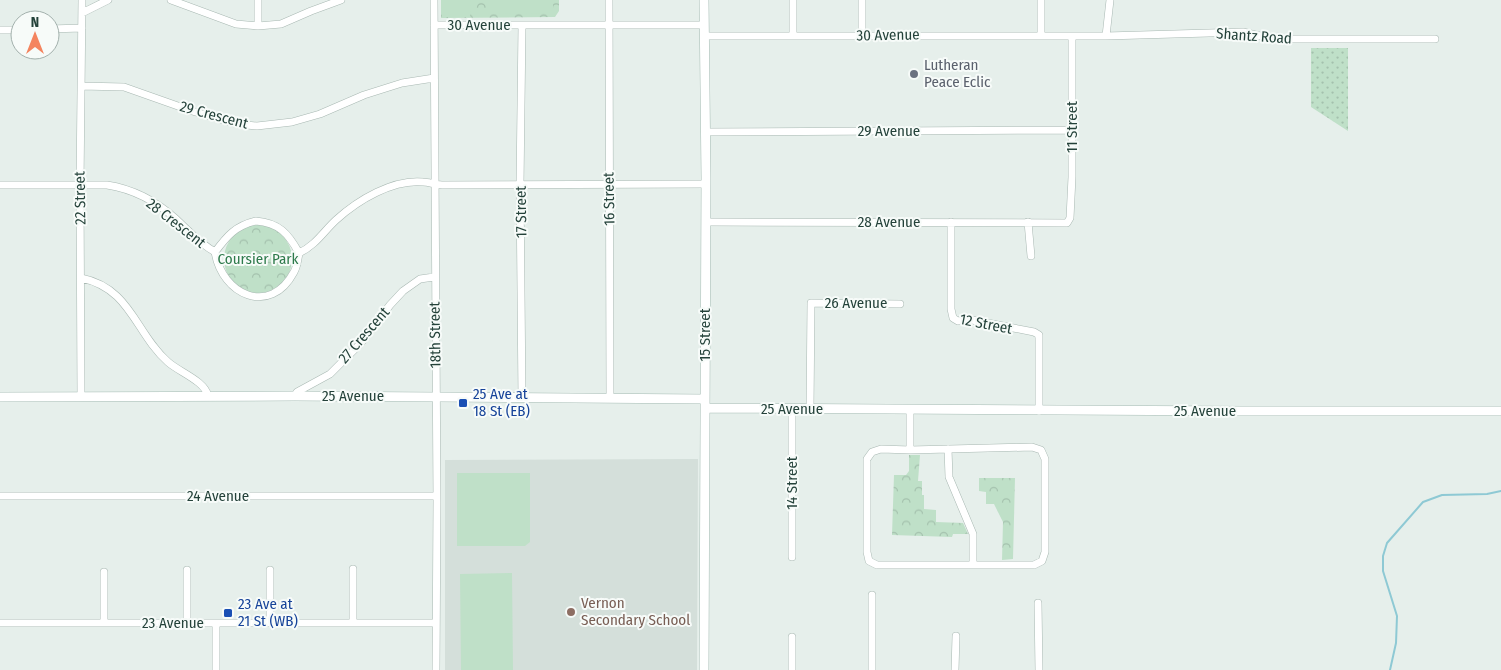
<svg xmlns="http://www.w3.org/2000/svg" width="1501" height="670" viewBox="0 0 1501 670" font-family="'Fira Sans Condensed',sans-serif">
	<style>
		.built { fill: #d4dfda }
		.park { fill: url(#park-crowns) }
		.garden { fill: url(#garden-dots) }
		.pitch { fill: #bfe0c8 }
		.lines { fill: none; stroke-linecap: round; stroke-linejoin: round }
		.stream { stroke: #8ec9d4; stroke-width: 2 }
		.street-casing { stroke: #a8b8b2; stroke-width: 8 }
		.secondary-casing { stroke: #a4bbb3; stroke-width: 10 }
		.street { stroke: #fff; stroke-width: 7 }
		.secondary { stroke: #fff; stroke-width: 9 }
		.worship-dot { fill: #6b7280; stroke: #f7fbf9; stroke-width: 2 }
		.transit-dot { fill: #1a4fb4; stroke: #f7fbf9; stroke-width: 2 }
		.education-dot { fill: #8d6e63; stroke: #f7fbf9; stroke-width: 2 }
		.labels { text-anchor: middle; stroke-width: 4; stroke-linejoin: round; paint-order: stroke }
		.street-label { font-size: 15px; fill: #24423a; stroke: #f7fbf9 }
		.worship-label { font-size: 15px; fill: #5b616d; stroke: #f7fbf9; text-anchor: start }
		.park-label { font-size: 15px; fill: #2d7a4b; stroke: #f7fbf9 }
		.transit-label { font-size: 15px; fill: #164399; stroke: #f7fbf9; text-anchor: start }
		.education-label { font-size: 15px; fill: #785e54; stroke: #f7fbf9; text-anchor: start }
	</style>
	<defs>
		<pattern id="park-crowns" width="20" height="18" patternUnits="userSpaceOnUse" patternTransform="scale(1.25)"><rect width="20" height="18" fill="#bfe0c8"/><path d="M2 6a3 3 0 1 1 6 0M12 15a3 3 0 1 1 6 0" fill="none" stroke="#a4c1ad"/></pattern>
		<pattern id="garden-dots" width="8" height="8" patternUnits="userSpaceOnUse" patternTransform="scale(1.25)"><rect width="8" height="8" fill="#bfe0c8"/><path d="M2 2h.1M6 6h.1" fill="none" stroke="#a4c1ad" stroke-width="1.8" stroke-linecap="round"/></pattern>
	</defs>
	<rect width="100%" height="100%" fill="#e6efeb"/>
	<path class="built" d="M698 459 697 670H445V460Z"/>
	<path class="park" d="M441 0H559V11L555 17 441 18Z
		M224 259a34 34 0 1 1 68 0a34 34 0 1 1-68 0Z
		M909 455H920L918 481H922V495H924V509L936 510V522L963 523 968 534H953L952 537 892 535 894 475H906L909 471Z
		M979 478H1015L1013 559 1002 560 1003 522 994 504H986V492L979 491Z"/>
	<path class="garden" d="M1311 48H1348V131L1311 107Z"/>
	<path class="pitch" d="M442 0H471L470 17H442Z
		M491 0H553V8L549 13 491 14Z
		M457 473H530V542L525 546H457Z
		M512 573 513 670H461L460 574Z"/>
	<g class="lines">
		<path class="stream" d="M1390 670 1396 643 1397 616 1383 571V556L1387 543 1423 502 1442 495 1487 494 1501 491"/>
		<g class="street-casing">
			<path id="street" d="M171 0 236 24 258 26 281 24 311 11 341 0
				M258 0V26
				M434 0 437 502 436 670
				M609 0 610 398
				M862 0V36
				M1041 0V35
				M82 13 108 0
				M434 25H704
				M522 26 520 185 522 398
				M50 29 82 28
				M0 30H20
				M705 36H1106L1243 32 1274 39H1435
				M793 36V0
				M1106 36 1110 0
				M81 86 124 87 192 111 237 124 257 126 292 122 320 114 364 95 402 83 434 78
				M706 132 1072 130
				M0 185H107C133 189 156 201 176 219 189 231 199 243 215 252
				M256 221C279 223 288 233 299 253 298 259 297 267 294 272 270 317 222 295 215 252 227 236 235 226 256 221Z
				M706 222 1067 223 1070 218 1072 177V36
				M951 222V309L953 318 958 321 972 320 1034 332 1039 335V411
				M1028 222 1031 256
				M299 253C316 245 323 232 336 220 358 200 393 179 423 182 429 182 435 185 442 185L706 184
				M81 278C131 288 135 333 168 362 179 372 205 381 208 396
				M295 396 297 392 330 374 360 344 390 305 403 291 420 279 434 277
				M81 397 80 185 82 0
				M792 409V557
				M810 409 811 303 900 304
				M910 410V450
				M1032 447 1041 450 1045 459V552L1042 561 1034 565H877L869 561 867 552V459L872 452 881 449 910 450Z
				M948 449 949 477 973 534V565
				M0 496H436
				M353 569V623
				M187 570V623
				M270 570V623
				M104 572V623
				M1038 603 1039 670
				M0 623H436
				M792 637V670
				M216 670V623
				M872 670V595
				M955 670 956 636"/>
		</g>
		<g class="secondary-casing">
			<path id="secondary" d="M704 0 706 178 704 670
				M0 397 295 396 705 399
				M705 408 1241 411H1501"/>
		</g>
		<use href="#street" class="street"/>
		<use href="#secondary" class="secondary"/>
	</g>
	<circle class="worship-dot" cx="914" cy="74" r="5"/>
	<g class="transit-dot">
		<rect x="458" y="398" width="10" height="10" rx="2.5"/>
		<rect x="223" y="608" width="10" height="10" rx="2.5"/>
	</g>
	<circle class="education-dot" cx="571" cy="612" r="5"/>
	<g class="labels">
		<g class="street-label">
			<text x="479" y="30">30 Avenue</text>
			<text transform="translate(888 35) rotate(-1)" y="5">30 Avenue</text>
			<text transform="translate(1254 36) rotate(4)" y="5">Shantz Road</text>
			<text transform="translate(214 115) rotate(15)" y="5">29 Crescent</text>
			<text transform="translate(1072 127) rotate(-90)" y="5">11 Street</text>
			<text x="889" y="136">29 Avenue</text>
			<text transform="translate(80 198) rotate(-91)" y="5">22 Street</text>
			<text transform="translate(609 199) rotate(-91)" y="5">16 Street</text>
			<text transform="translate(521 212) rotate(-91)" y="5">17 Street</text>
			<text x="889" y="227">28 Avenue</text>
			<text transform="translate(176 223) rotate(38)" y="5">28 Crescent</text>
			<text x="856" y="308">26 Avenue</text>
			<text transform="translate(986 324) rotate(11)" y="5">12 Street</text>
			<text transform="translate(364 335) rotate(-49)" y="5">27 Crescent</text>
			<text transform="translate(435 335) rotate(-91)" y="5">18th Street</text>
			<text transform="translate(705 335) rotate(-90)" y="5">15 Street</text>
			<text x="353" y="401">25 Avenue</text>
			<text x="792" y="414">25 Avenue</text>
			<text x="1205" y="416">25 Avenue</text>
			<text transform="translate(792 483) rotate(-90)" y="5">14 Street</text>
			<text x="218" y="501">24 Avenue</text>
			<text x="173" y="628">23 Avenue</text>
		</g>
		<g class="worship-label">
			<text x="924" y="70">Lutheran<tspan x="924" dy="17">Peace Eclic</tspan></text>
		</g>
		<g class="park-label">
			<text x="258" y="264">Coursier Park</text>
		</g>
		<g class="transit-label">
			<text x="473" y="399">25 Ave at<tspan x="473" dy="17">18 St (EB)</tspan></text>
			<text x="238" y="609">23 Ave at<tspan x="238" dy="17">21 St (WB)</tspan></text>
		</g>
		<g class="education-label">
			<text x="581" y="608">Vernon<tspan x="581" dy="17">Secondary School</tspan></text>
		</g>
	</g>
	<g transform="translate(35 35)"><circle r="24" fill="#f7fbf9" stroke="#a3b1ad"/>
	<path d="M0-4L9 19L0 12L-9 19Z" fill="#f4845f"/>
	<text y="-8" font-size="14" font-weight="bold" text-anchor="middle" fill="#24423a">N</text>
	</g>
</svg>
